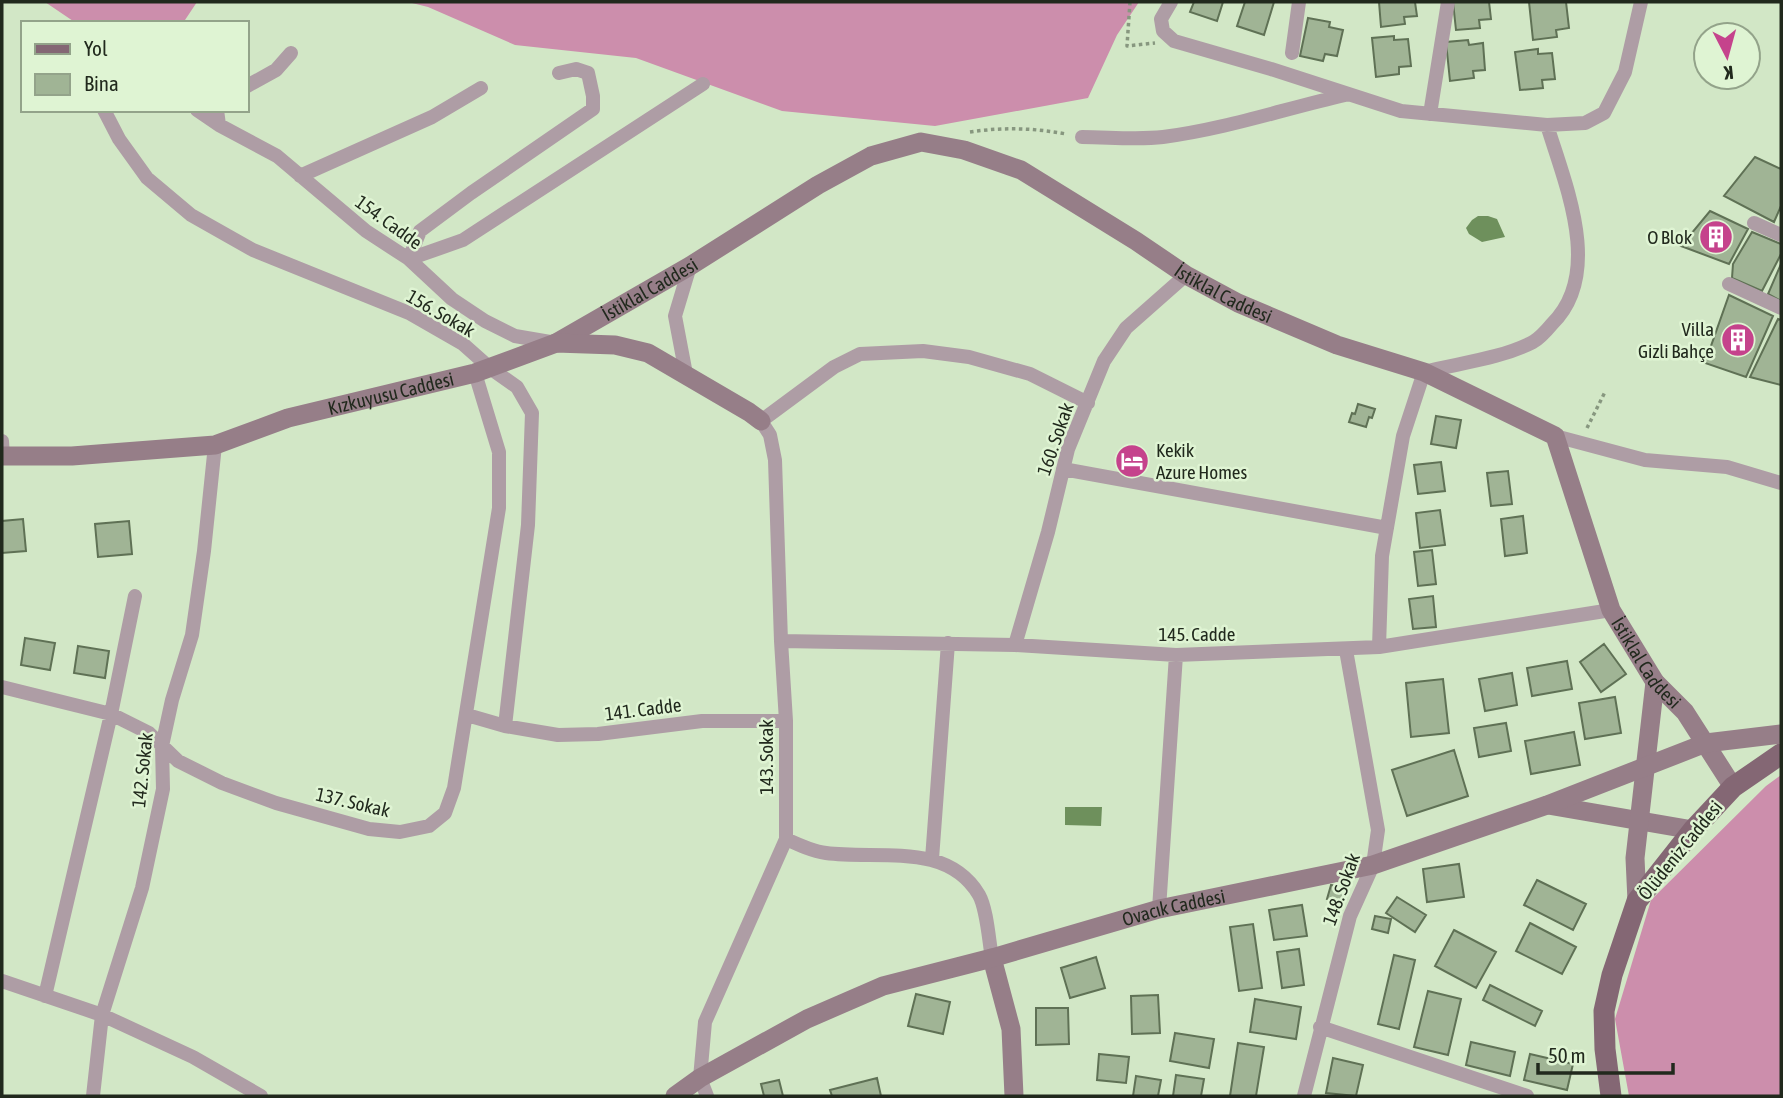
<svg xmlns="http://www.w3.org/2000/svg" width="1783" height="1098" viewBox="0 0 1783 1098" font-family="'Asap Condensed',sans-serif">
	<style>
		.forest { fill: #cc8eac }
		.water { fill: #6e905c }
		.building { fill: #a0b495; stroke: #5f7155; stroke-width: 2 }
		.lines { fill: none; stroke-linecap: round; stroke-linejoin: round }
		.path { stroke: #87977f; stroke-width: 3.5; stroke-dasharray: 3.5 3.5; stroke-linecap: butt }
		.street { stroke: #ae9da5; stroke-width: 14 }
		.secondary { stroke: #967e88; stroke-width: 19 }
		.primary { stroke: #846774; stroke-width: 21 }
		.labels { text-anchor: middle; stroke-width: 5; stroke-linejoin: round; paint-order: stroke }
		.street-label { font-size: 19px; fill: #21291d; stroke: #dff4d3 }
		.poi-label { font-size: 19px; fill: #21291d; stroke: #dff4d3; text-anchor: end }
	</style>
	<rect width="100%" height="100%" fill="#d2e7c6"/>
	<path class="forest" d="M45 2H197L183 23H76Z
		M408 2H1139L1117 35 1088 98 935 126 782 111 636 58 515 45 428 7Z
		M1781 775V1096H1629L1615 1019 1651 900 1766 786Z"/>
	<path class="water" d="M1478 216H1488L1497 219 1505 237 1482 242 1469 234 1466 228 1472 220Z
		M1065 807H1102L1101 826 1065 825Z"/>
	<path class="building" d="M1194 2H1223L1217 21 1190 12Z
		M1245 2H1274L1264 35 1237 26Z
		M1379 2H1415L1417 16 1404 17 1405 24 1381 27Z
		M1453 2H1489L1491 19 1479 20 1480 28 1456 30Z
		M1529 2H1566L1569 28 1556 30 1557 37 1533 40Z
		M1308 18 1330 22 1329 27 1343 30 1337 56 1325 54 1323 61 1300 56Z
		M1394 36V40L1408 39 1411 66 1399 67V74L1376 77 1372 38Z
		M1468 40 1469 45 1483 43 1485 70 1473 71 1474 78 1450 81 1446 42Z
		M1538 49V54L1552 53 1555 79 1542 80 1543 88 1520 90 1515 52Z
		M1755 157 1781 169V206L1774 222 1724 196Z
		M1710 211 1748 229 1729 264 1681 246Z
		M1752 232 1781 244V254L1762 291 1732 278 1733 264Z
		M1781 264V301L1768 294Z
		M1729 295 1773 316 1746 377 1705 363Z
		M1778 319 1781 320V385L1750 377Z
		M1358 404 1375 409 1372 418 1369 417 1366 427 1349 422 1352 413 1355 414Z
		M1436 416 1461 420 1456 448 1431 444Z
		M1441 462 1445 491 1418 494 1414 465Z
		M1508 471 1512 504 1491 506 1487 473Z
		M1440 510 1445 545 1420 548 1416 513Z
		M1523 516 1527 553 1505 556 1501 519Z
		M23 519 26 551 2 553V521Z
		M129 521 132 554 98 557 95 524Z
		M1432 550 1436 584 1418 586 1414 552Z
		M1433 596 1436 627 1413 629 1409 599Z
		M25 638 55 643 50 670 21 665Z
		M1604 644 1626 674 1601 692 1580 662Z
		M78 646 109 651 105 678 74 673Z
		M1567 661 1572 689 1532 696 1527 668Z
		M1512 673 1517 705 1485 711 1479 679Z
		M1443 679 1449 733 1411 737 1406 683Z
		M1615 697 1621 733 1585 739 1579 703Z
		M1506 723 1511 751 1479 757 1474 728Z
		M1574 732 1580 765 1531 774 1525 741Z
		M1454 750 1468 796 1407 816 1392 770Z
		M1459 864 1464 897 1427 902 1423 869Z
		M1537 880 1586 904 1573 930 1524 905Z
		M1331 885 1346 887 1343 902 1327 899Z
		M1397 897 1426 915 1415 932 1386 913Z
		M1302 905 1307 936 1274 940 1269 910Z
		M1375 916 1391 919 1388 933 1372 929Z
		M1530 923 1576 947 1562 974 1516 951Z
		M1253 924 1262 988 1239 991 1230 927Z
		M1454 930 1496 952 1476 988 1435 966Z
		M1299 949 1304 985 1282 988 1277 952Z
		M1394 955 1415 960 1399 1029 1378 1024Z
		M1096 957 1105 988 1070 998 1061 968Z
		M1490 985 1542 1011 1535 1026 1483 1000Z
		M1428 991 1461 999 1448 1055 1414 1047Z
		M916 994 950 1002 943 1034 908 1026Z
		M1158 995 1160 1033 1132 1034 1131 996Z
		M1255 999 1301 1007 1296 1039 1250 1032Z
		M1036 1008H1068L1069 1044 1036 1045Z
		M1175 1033 1214 1039 1209 1068 1170 1061Z
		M1471 1042 1515 1052 1510 1076 1466 1065Z
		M1238 1043 1264 1047 1256 1096H1230Z
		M1099 1054 1129 1057 1126 1083 1097 1080Z
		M1530 1054 1573 1064 1567 1090 1524 1080Z
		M1333 1058 1363 1065 1356 1096 1326 1093Z
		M1176 1075 1204 1079 1201 1096H1173Z
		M1136 1076 1161 1080 1158 1096H1133Z
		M877 1078 881 1096H832L830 1090Z
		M779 1080 783 1096H764L761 1084Z"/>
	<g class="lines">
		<path class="path" d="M1130 2 1127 46 1155 43
			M970 132C1003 127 1034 128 1066 134
			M1587 428 1605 392"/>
		<path class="street" d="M1171 2 1161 19 1163 31 1174 41 1271 69 1401 111 1547 125 1585 123 1604 113 1625 72 1641 2
			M1292 53 1299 2
			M247 86 276 70 291 53
			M104 110 119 139 147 178 191 215 253 250 409 313 463 344 490 368 517 387 532 413 528 525 505 726
			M197 110 219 125
			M217 110 219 125 277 156 366 231 409 259 452 299 485 321 515 336 556 343
			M1430 114 1448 2
			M1082 137C1108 137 1137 140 1163 137 1225 129 1284 109 1345 95
			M300 176 432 117 481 88
			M1754 223 1781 235
			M409 259 463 240 703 84
			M409 259 420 231 471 193 593 109V96L588 73 576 69 559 73
			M1729 284 1781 308
			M686 374 675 316 690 266
			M1555 436 1645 460 1727 467 1781 483
			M2 441 3 456
			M1063 469 1387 528
			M781 641 1015 645 1176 655 1379 647 1611 610
			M1015 645 1048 532 1068 449 1104 361 1126 328 1186 275
			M1379 647 1382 556 1403 436 1424 372C1459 363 1500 359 1533 342 1540 338 1547 330 1552 324 1604 273 1565 184 1547 125
			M2 687 111 714 149 733 178 761 222 783 276 803 369 829 400 832 429 826 445 813 454 788 499 508V452L475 373
			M467 715 505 726 558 735 598 734 702 721H786
			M786 839C799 845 812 851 826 853 878 860 947 841 979 895 987 909 989 942 992 958
			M932 859 948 643
			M1159 909 1176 655
			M2 981 102 1015 193 1057 261 1096
			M45 996 111 714 135 596
			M1320 1027 1527 1096
			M93 1096 102 1015 142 888 163 789 162 746 172 700 192 635 204 551 215 445
			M707 1096 700 1078 705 1022 786 839V721L781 641 775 460 770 435 761 421 834 367 860 354 923 351 969 357 1030 374 1088 403
			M1304 1096 1350 916 1373 865 1378 830 1346 650"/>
		<g class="secondary">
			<path id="s1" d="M556 343 690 266 818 185 871 156 921 142 964 150 1021 170 1136 241 1186 275 1238 303 1337 345 1424 372 1555 436 1611 610 1655 682 1685 712 1733 787"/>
			<path id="s2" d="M2 456H72L215 445 288 418 475 373 556 343 615 345 648 353 749 412 761 421"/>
			<path d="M1548 805 1693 830"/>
			<path d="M1637 901 1635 858 1655 682"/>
			<path d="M992 958 1011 1029 1014 1096"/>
			<path id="s3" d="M675 1096 700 1078 807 1019 883 986 992 958 1159 909 1373 865 1547 805 1706 743 1781 734"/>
		</g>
		<path class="primary" d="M1611 1096 1605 1049 1604 1011 1612 975 1637 901 1693 830 1733 787 1781 754"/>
	</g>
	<defs>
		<g id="building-disc" transform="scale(1.75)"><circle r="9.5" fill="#c5438c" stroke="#dff4d3"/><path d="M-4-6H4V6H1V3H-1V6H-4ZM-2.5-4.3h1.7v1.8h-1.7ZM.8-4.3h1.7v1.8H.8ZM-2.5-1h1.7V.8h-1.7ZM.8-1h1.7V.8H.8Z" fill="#fff"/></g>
		<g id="hotel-disc" transform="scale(1.75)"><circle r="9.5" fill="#c5438c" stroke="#dff4d3"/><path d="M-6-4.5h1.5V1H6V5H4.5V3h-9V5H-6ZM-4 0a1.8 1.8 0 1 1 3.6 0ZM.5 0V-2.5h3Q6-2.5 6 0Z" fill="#fff"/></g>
	</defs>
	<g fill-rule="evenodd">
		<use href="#building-disc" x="1716" y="237"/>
		<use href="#building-disc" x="1738" y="340"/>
		<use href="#hotel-disc" x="1132" y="461"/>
	</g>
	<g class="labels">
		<g class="street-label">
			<text transform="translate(389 222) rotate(36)" y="7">154. Cadde</text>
			<text dy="7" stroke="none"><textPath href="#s1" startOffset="108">İstiklal Caddesi</textPath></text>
			<text dy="7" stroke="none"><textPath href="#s1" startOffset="760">İstiklal Caddesi</textPath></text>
			<text transform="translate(441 313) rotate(30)" y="7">156. Sokak</text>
			<text dy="7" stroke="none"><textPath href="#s2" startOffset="397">Kızkuyusu Caddesi</textPath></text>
			<text transform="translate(1055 439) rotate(-71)" y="7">160. Sokak</text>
			<text x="1197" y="641">145. Cadde</text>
			<text dy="7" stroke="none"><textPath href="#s1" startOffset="1368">İstiklal Caddesi</textPath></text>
			<text transform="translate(643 709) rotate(-7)" y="7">141. Cadde</text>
			<text transform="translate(766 757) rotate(-90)" y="7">143. Sokak</text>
			<text transform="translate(142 770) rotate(-84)" y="7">142. Sokak</text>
			<text transform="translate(353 802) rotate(13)" y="7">137. Sokak</text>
			<text transform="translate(1680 850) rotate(-51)" y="7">Ölüdeniz Caddesi</text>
			<text transform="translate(1341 889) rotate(-70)" y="7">148. Sokak</text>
			<text dy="7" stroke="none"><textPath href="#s3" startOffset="537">Ovacık Caddesi</textPath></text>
		</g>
		<g class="poi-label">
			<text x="1692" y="244">O Blok</text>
			<text x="1714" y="336">Villa<tspan x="1714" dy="22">Gizli Bahçe</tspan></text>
			<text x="1156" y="457" text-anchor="start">Kekik<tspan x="1156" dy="22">Azure Homes</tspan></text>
		</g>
	</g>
	<rect width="1783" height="1098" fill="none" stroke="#21291d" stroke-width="7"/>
	<rect x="21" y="21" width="228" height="91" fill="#dff4d3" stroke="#93a38a" stroke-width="2"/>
	<rect x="35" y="44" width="35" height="10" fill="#846774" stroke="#93a38a" stroke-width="2"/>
	<text x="84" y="56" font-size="21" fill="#21291d">Yol</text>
	<rect x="35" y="74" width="35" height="21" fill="#a0b495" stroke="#93a38a" stroke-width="2"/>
	<text x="84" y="91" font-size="21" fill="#21291d">Bina</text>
	<g transform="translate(1727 56) rotate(174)"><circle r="33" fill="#dff4d3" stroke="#93a38a" stroke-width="2"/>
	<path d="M0-5L12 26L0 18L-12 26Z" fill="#c5438c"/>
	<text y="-10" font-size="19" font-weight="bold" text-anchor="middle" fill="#21291d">K</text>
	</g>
	<path d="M1538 1063v10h135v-10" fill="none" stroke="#21291d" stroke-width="3.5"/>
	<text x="1548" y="1063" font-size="21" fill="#21291d" stroke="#dff4d3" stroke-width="5" paint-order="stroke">50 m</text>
</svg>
